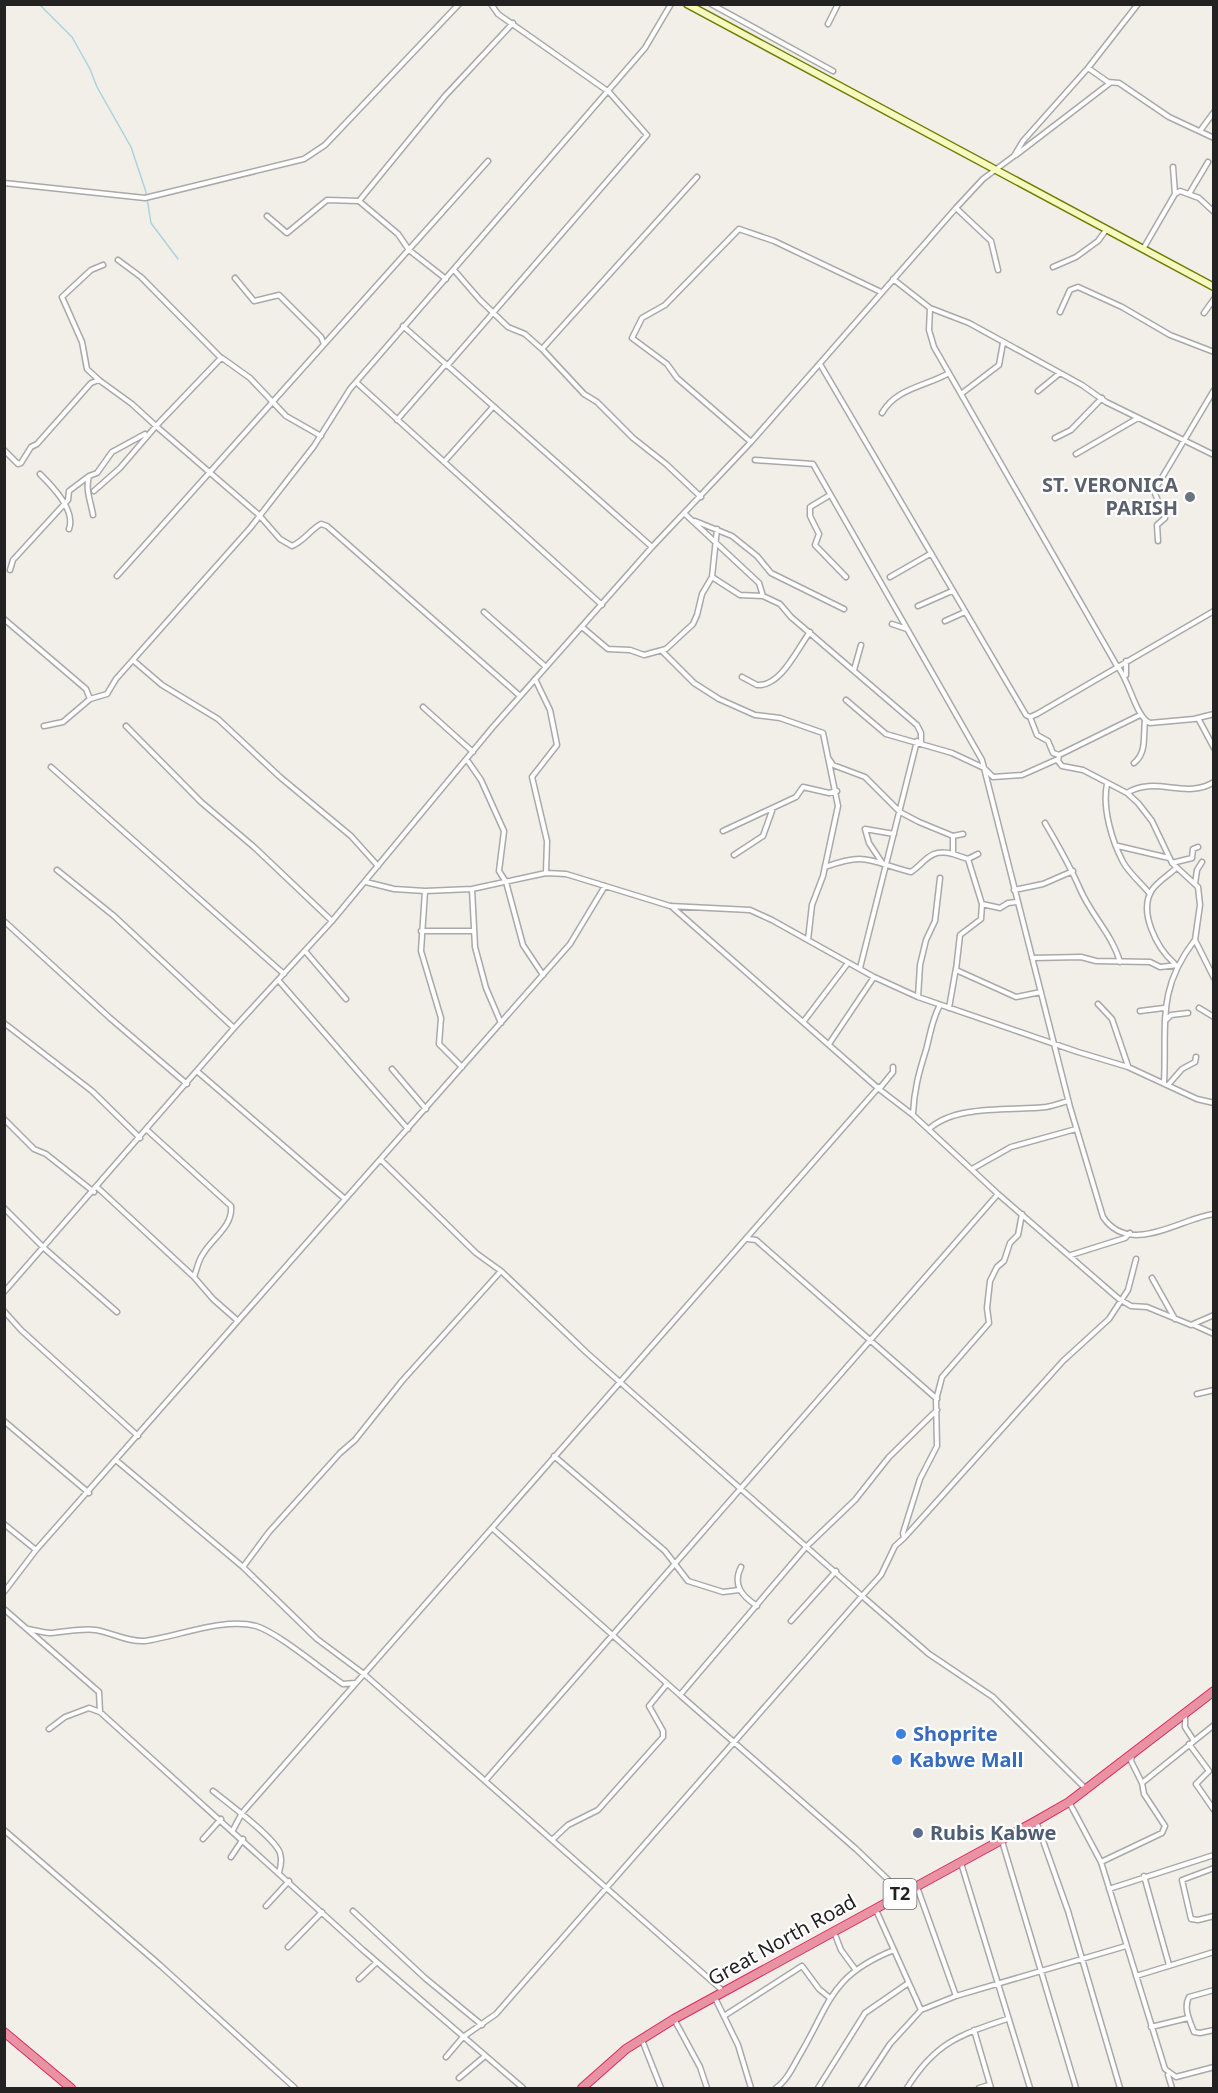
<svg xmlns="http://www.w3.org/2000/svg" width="1218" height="2093" viewBox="0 0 1218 2093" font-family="'Noto Sans',sans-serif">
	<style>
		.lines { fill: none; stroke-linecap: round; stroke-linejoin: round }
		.stream { stroke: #aad3df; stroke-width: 1.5 }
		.street-casing { stroke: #a9a9a9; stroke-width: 7 }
		.secondary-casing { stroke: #707d05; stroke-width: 9 }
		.highway-casing { stroke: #dc2a67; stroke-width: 10 }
		.street { stroke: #fff; stroke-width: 4 }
		.secondary { stroke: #f7fabf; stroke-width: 6 }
		.highway { stroke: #e892a2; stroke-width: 8 }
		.worship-dot { fill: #6b7280; stroke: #fff; stroke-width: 2 }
		.shop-dot { fill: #3f7fe0; stroke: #fff; stroke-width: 2 }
		.service-dot { fill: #5c6f8a; stroke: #fff; stroke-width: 2 }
		.labels { text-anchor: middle; stroke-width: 4.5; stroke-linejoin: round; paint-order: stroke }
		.shield { fill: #fff; stroke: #646464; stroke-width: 1.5 }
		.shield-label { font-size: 18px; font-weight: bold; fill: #222 }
		.worship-label { font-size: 20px; font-weight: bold; fill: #5b616d; stroke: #fff; text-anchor: end }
		.shop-label { font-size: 20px; font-weight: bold; fill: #366cbe; stroke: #fff; text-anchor: start }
		.service-label { font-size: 20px; font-weight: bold; fill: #4e5e75; stroke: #fff; text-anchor: start }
		.street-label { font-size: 20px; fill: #222; stroke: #fff }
	</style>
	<rect width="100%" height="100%" fill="#f2efe9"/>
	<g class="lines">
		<path class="stream" d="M39 4 72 37 90 69 97 87 131 147 146 192 151 223 178 259"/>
		<g class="street-casing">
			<path id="street" d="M711 4 833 71
				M828 24 838 4
				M1088 68 1108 82 1119 83 1169 117 1214 138
				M1200 131 1214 112
				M1016 155 1110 83
				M1173 167 1175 194
				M4 183 145 198 304 159 325 145 459 4
				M1189 194 1208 162
				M359 201 445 96 513 23
				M956 208 991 241 998 270
				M267 216 287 233 327 200 359 201 398 234 409 250 446 279
				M1143 249 1175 194 1180 191 1199 198 1214 212
				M1053 267 1076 257 1098 241 1106 230
				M454 270 480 300 508 327 525 334 543 350 584 394 597 402 633 438 666 464 701 497
				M235 278 254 301 279 295 321 337 324 344
				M893 279 930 308 969 323 1082 385 1106 402 1214 455
				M930 308 929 330 934 347 1117 666C1129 679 1136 718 1150 723L1194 719 1214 714
				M1060 312 1070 290 1078 287 1122 307 1170 335 1214 352
				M1204 313 1214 299
				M403 326 652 547
				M542 349 697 177
				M222 358 250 378 286 416 321 436
				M820 364 1026 715 1030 717 1037 714 1214 611
				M447 366 647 135 609 92 498 14 491 4
				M99 380 87 369 82 342 62 297 91 270 103 265
				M356 382 602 605
				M1038 391 1060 373
				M961 394 999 365 1003 343
				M882 413C896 388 927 386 949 373
				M397 420 445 365
				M1055 438 1071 430 1102 398
				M751 442 677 378 667 364 632 338 642 318 665 305 739 229 774 241 881 292
				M4 450 18 464 21 463 31 447 37 444 91 383 99 380 132 404 156 426 221 358 141 277 118 260
				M1076 454 1138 418
				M755 460 813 464 982 760 1070 1107 1103 1217C1130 1257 1181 1218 1214 1214
				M444 462 492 408
				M40 474C52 486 76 510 69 529
				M94 491 120 468 156 426 259 515 280 539 292 546C304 541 310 530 321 524L327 526 520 696
				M830 495 810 507V516L819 534 815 545 846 577
				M685 514 759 583 763 596 780 604 791 617 917 725 921 733V742
				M93 515C91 502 85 490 89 476L97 473 112 452 145 434
				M695 521 732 536 757 556 771 573 844 609
				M1158 541 1157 525 1165 518 1154 491 1214 390
				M10 570 13 560 68 500 69 491 89 476
				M117 576 488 161
				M712 577 740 595 763 596
				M890 577 930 554
				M918 606 952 591
				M484 612 546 667
				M4 619 86 689 90 699
				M945 621 965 612
				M892 624 907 629
				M582 627 608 649 630 650 644 655 666 649 693 624 697 615 702 594 712 577 717 529
				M662 651 694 683 719 699 755 715 780 718 823 733 838 806 823 876 812 905 808 940
				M134 661 162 685 218 719 280 777 351 836 378 866
				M854 670 861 645
				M1126 675V661
				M742 677 757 685C781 687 797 649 810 632
				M535 679 550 710 557 745 532 777 547 841 546 873
				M846 700 886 734 952 753 984 768 993 777 1022 775 1058 759
				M423 707 473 752
				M1030 717 1037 735 1048 741 1053 753 1059 755
				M1198 718 1214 748
				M44 726 63 722 90 699 107 694 116 679 251 527 314 446 350 389 645 48 671 4
				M126 726 201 802 254 847 332 921
				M1059 755 1058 761 1062 766 1083 770 1127 793 1138 803 1152 821 1172 863 1198 887 1200 905 1195 940 1214 978
				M1059 755 1140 715
				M829 759 833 765 865 777 900 812 919 822 953 836 963 834
				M467 760 481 780 504 831 499 871 506 882 523 945 543 975
				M1134 763C1147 753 1143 736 1145 721
				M51 767 284 974
				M1107 784C1102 808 1112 841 1123 862 1129 873 1142 884 1150 894
				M1127 793C1155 775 1186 800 1214 782
				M1045 823C1058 845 1070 866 1080 889 1091 915 1112 934 1120 962
				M723 831 796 797 803 787 829 793 837 791
				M1118 846 1169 858
				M953 854 968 859 982 904
				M734 855 763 836 773 808
				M968 859 978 854
				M1172 863 1192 858 1193 849 1198 847
				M883 864 869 843 865 829 894 834
				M825 867C868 851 870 862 911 872 926 862 929 848 953 854V836
				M57 870 114 916 234 1028
				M366 882 394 889 425 891 472 889 546 873 566 874 670 906 750 910 772 920 874 977 918 997 1078 1052 1128 1067 1197 1099 1214 1103
				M1195 884 1197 870 1202 862
				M472 889 475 947 486 988 501 1023
				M1014 890 1043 884 1073 871
				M425 891 421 951 441 1018 439 1044 462 1067
				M1017 902 1008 903 1000 908 982 904 981 919 960 935 956 970 1016 997 1041 992
				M671 906 879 1089 913 1115 998 1194 1119 1299 1131 1306 1147 1307 1191 1325 1214 1315
				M4 921 110 1018 187 1084
				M421 931H473
				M305 951 346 999
				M1032 958 1081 957 1096 961 1150 962 1160 967 1178 965
				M1174 963C1157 948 1138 912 1152 890 1157 882 1169 875 1176 868
				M860 968 917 741
				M279 981 408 1129
				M918 997 920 965 926 940 935 921 940 878
				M1098 1004 1112 1019 1128 1066
				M949 1008 956 968
				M1199 1008 1214 1017
				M1140 1011 1164 1008
				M804 1021 848 963
				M1165 1021 1171 1015 1188 1013
				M4 1023 92 1091 140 1138
				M829 1044 874 977
				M392 1069 426 1109
				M198 1072 345 1199
				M1164 1083C1167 1025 1156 991 1194 941
				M1168 1085 1182 1069 1195 1062 1196 1057
				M880 1088 893 1072V1067
				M913 1114C914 1090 919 1072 926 1050 931 1032 931 1022 940 1005
				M4 1119 34 1149 46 1154 94 1192
				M929 1129C956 1104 1011 1111 1046 1107 1053 1106 1061 1103 1068 1101
				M147 1130 231 1206C233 1227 212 1238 203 1254 198 1261 197 1269 194 1277
				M381 1160 476 1253 501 1271 587 1353 862 1596 881 1575 895 1546 904 1538 903 1533 920 1479 937 1446 936 1400 942 1377 989 1323 987 1308 990 1281 997 1267 1004 1261 1010 1243 1018 1235 1022 1214
				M972 1169 1011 1147 1076 1129
				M98 1188 194 1277 213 1299 238 1321
				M4 1208 44 1248 117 1312
				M748 1239 756 1240 937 1399
				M1071 1255 1125 1238 1130 1233
				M1152 1278 1175 1319
				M4 1292 234 1028 332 921 492 728 652 547 751 442 956 208 983 179 1014 156 1023 141 1088 68 1138 4
				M4 1311 21 1330 138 1436
				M1194 1325 1214 1334
				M1197 1394 1214 1390
				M4 1421 89 1493
				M554 1456 665 1551 688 1581 723 1592 739 1590
				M117 1461 243 1567 317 1639 364 1674 723 1991
				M4 1524 36 1550
				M492 1528 680 1695
				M904 1538 1063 1361 1109 1319 1128 1290 1136 1259
				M243 1567 269 1532 340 1453 355 1440 402 1381 501 1271
				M741 1567C732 1585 742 1596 757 1606
				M4 1592 36 1550 570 944 605 886
				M4 1609 99 1692 100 1712
				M791 1621 836 1571
				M28 1629C35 1630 44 1633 51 1633 66 1632 81 1628 96 1630 113 1633 127 1642 145 1641 176 1637 224 1617 256 1626 277 1632 322 1670 343 1684L355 1683
				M1185 1715V1727L1194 1741
				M49 1729 65 1717 89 1708 100 1712 363 1950 523 2088
				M1189 1744 1209 1771 1196 1784 1214 1810
				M1132 1756 1131 1761 1142 1783
				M485 1781 998 1194
				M213 1791C228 1803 275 1838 280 1853 282 1860 281 1866 279 1872
				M1069 1802 1101 1862 1165 2069 1176 2077 1214 2067
				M1036 1821 1068 1911 1120 2088
				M4 1830 161 1966 295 2088
				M233 1830 242 1813 879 1087
				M203 1839 221 1819
				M552 1840 568 1825 598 1810 663 1737V1731L649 1706 667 1684
				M1002 1841 1076 2088
				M231 1857 243 1839
				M1101 1862 1162 1833 1165 1826 1144 1794 1142 1783 1214 1725
				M961 1863 1030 2088
				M1214 1868 1182 1880 1191 1919 1198 1920 1214 1916
				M1144 1876 1169 1965
				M917 1887 956 1996
				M1109 1889 1214 1855
				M902 1893 856 1849 680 1695 806 1547 855 1500 889 1457 937 1410
				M266 1906 289 1881
				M876 1910 894 1950
				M353 1911 425 1978 482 2025
				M834 1932 841 1950 855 1969
				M288 1947 322 1912
				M1136 1976 1214 1952
				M359 1979 377 1962
				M1214 1990 1189 1997C1183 2008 1190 2021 1194 2032L1200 2033 1214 2030
				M715 1998 738 2045 751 2088
				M724 2016 802 1966 819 1989 830 1998
				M674 2019 700 2067 707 2088
				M1151 2027 1188 2018
				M974 2030 991 2088
				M642 2040 661 2088
				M446 2057 463 2037 496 2014 862 1596 929 1654 993 1697 1086 1789
				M1168 2075 1172 2088
				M459 2078 485 2056
				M776 2088C786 2081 792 2069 798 2058 831 2003 829 1976 894 1950L921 2010
				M818 2088 865 2013 907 1984
				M861 2088 890 2044 921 2010 956 1996 1126 1946
				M907 2088C935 2043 959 2035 1007 2019
				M979 2088 989 2085"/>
		</g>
		<g class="secondary-casing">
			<path id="secondary" d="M687 4 1214 287"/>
		</g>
		<g class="highway-casing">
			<path id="highway" d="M4 2032 71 2088
				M582 2088 626 2049 674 2019 1036 1821 1069 1802 1214 1691"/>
		</g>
		<use href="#street" class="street"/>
		<use href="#secondary" class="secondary"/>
		<use href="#highway" class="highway"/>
	</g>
	<circle class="worship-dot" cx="1190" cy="497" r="6"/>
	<g class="shop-dot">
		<circle cx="901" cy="1734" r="6"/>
		<circle cx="897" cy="1760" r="6"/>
	</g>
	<circle class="service-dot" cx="918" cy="1833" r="6"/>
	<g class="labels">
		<rect class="shield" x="883.5" y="1879" width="33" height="30" rx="4.5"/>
		<g class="shield-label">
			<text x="900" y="1900">T2</text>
		</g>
		<g class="worship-label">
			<text x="1178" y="492">ST. VERONICA<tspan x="1178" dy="23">PARISH</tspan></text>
		</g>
		<g class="shop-label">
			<text x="913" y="1741">Shoprite</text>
			<text x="909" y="1767">Kabwe Mall</text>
		</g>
		<g class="service-label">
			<text x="930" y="1840">Rubis Kabwe</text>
		</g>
		<g class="street-label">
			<text transform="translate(782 1940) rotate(-29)" y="7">Great North Road</text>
		</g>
	</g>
	<rect width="1218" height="2093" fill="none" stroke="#222222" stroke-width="12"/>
</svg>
